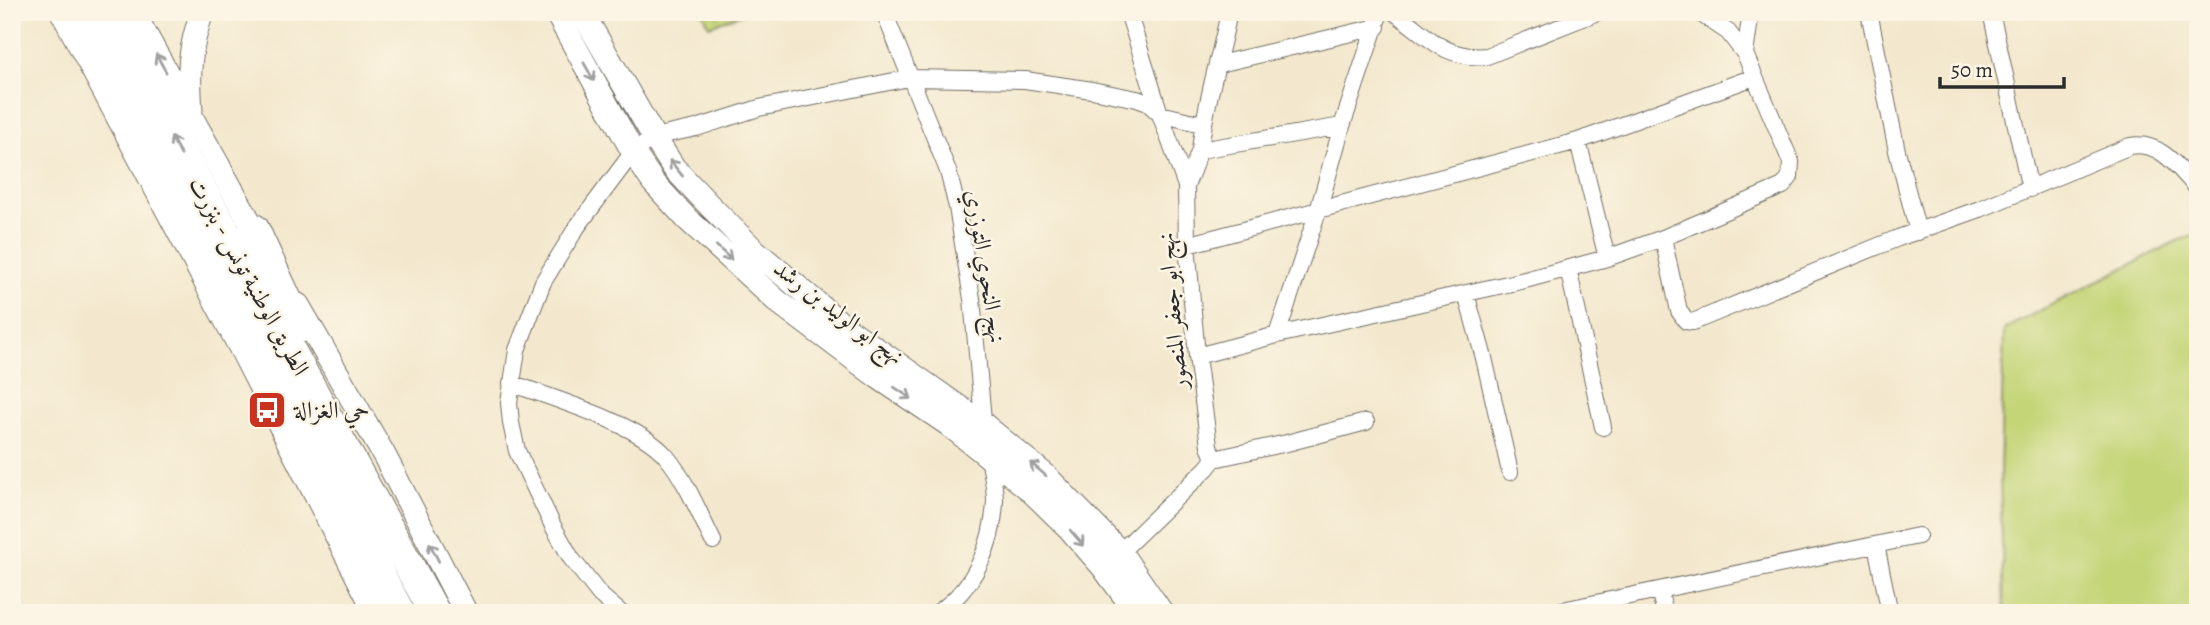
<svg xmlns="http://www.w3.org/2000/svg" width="2210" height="625" viewBox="0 0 2210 625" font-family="Alegreya,Amiri,serif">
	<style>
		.grass { fill: #c4d578; stroke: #788052; stroke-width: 2 }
		.park { fill: url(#park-dots); stroke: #788052; stroke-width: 2 }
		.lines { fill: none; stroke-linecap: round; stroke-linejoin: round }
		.street-casing { stroke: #716d64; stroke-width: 18 }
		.secondary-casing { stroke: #716d64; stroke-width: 25 }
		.highway-casing { stroke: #716d64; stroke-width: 32 }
		.street { stroke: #fff; stroke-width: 16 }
		.secondary { stroke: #fff; stroke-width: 23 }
		.highway { stroke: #fff; stroke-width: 30 }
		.oneway { stroke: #a0a0a0 }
		.labels { text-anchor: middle; stroke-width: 5; stroke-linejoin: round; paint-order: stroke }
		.street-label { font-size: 24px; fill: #2b2b2b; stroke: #fcf5e5 }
		.poi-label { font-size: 24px; fill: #2b2b2b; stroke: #fcf5e5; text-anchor: start }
	</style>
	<defs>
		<pattern id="park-dots" width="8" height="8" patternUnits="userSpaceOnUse" patternTransform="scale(1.75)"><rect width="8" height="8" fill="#c4d578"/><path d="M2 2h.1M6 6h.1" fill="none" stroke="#a9b768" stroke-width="1.8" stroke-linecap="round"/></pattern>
	</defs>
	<rect width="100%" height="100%" fill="#fcf5e5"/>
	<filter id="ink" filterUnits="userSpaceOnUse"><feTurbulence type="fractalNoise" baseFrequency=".0143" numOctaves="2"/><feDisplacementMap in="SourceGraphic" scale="14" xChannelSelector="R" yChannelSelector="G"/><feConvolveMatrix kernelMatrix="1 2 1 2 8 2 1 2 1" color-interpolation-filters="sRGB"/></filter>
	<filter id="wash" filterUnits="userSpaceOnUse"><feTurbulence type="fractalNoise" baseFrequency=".00686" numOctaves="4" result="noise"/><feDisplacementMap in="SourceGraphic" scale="28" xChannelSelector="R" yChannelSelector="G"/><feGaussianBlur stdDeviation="1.57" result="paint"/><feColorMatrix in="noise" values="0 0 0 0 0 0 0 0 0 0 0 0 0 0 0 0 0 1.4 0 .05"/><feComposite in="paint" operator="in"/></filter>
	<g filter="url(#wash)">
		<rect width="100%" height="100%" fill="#f3e8cd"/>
		<path class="grass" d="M2198 234V613H2004L2000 472 2004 329 2177 241Z"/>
		<path class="park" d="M703 12H747L709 26Z"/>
	</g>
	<g filter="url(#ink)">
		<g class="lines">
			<g class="street-casing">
				<path id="street" d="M884 12 948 171 957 207 972 299 984 431
					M1394 12C1427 35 1444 60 1487 56L1598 12
					M1869 12 1897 151 1918 232
					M1991 12 2030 189
					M1745 54 1751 12
					M1219 64 1377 27
					M1578 141 1607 258
					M1200 150C1205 103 1220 58 1229 12
					M1186 186 1200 150 1342 126
					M1663 238 1679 311 1686 321 1693 322 1898 238 1980 209 2130 146C2161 140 2179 169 2198 189
					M1187 245 1578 141 1754 77
					M1568 268 1603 427
					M1466 294 1484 358 1510 472
					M1277 335 1318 211 1342 126 1380 12
					M1197 356 1277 335 1521 281 1607 258 1663 238 1783 186 1790 177 1791 162 1745 54 1728 32 1698 12
					M511 383C553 399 638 423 666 456 686 480 699 513 713 541
					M1214 459 1287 443 1366 422
					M1876 545 1890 613
					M1113 559 1207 468 1214 459 1209 446 1197 356 1187 245 1186 186 1160 114 1128 12
					M1659 590 1665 613
					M621 613 600 595 571 558 553 526 517 451 511 423 509 403 517 350 543 282 577 227 633 152 654 137 696 128 759 108 909 78 1025 80 1092 90 1137 99 1148 103 1160 114 1202 124
					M937 613C974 589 993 545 995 501 995 486 991 469 988 453
					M1548 613 1918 536"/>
			</g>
			<g class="secondary-casing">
				<path id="secondary" d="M62 12 242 351 376 613
					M133 12 261 242
					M556 12 633 152 653 182 687 219 777 301 878 377 948 424 1029 489 1069 528 1103 567 1137 613
					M582 12 654 137 674 168 710 206 753 249 845 327 983 424 1045 475 1120 552 1162 613
					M191 111C188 71 189 50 202 12
					M298 305 384 455 466 613"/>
			</g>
			<g class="highway-casing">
				<path id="highway" d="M80 12 400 613
					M104 12 435 613
					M254 229 300 328"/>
			</g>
			<use href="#street" class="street"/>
			<use href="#secondary" class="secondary"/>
			<use href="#highway" class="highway"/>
		</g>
		<defs><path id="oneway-shaft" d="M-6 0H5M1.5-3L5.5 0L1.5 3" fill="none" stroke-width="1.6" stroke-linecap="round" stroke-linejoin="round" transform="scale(1.75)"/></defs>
		<g class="oneway">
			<use href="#oneway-shaft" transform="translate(161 63) rotate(-119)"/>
			<use href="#oneway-shaft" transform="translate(589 72) rotate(61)"/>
			<use href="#oneway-shaft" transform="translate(176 146) rotate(-119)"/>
			<use href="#oneway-shaft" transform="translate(676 168) rotate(-129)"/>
			<use href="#oneway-shaft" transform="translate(724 253) rotate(43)"/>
			<use href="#oneway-shaft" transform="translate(903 393) rotate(34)"/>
			<use href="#oneway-shaft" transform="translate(1038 469) rotate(-140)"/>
			<use href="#oneway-shaft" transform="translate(1077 538) rotate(49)"/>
			<use href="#oneway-shaft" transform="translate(434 552) rotate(-117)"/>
		</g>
	</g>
	<defs>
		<g id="bus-square" transform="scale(2.0125)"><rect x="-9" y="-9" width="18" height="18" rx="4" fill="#c8321e" stroke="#fcf5e5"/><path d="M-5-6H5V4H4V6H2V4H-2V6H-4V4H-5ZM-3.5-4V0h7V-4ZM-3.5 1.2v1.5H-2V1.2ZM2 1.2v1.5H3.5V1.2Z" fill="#fff"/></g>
	</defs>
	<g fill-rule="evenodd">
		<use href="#bus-square" x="267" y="410"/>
	</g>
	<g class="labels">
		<g class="street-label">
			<text transform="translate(986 266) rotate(81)" y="8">نهج النحوي التوزري</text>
			<text transform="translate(249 276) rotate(61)" y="8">الطريق الوطنية تونس - بنزرت</text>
			<text transform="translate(1172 311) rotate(-95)" y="8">نهج ابو جعفر المنصور</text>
			<text transform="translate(839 312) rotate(37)" y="8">نهج ابو الوليد بن رشد</text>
		</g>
		<g class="poi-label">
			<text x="294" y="418">حي الغزالة</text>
		</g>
	</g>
	<rect width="2210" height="625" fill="none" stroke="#fcf5e5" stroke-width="42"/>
	<path d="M1940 77v10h124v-10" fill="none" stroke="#2b2b2b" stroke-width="3.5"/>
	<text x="1951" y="77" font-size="21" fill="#2b2b2b" stroke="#fcf5e5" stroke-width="5" paint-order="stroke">50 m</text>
</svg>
